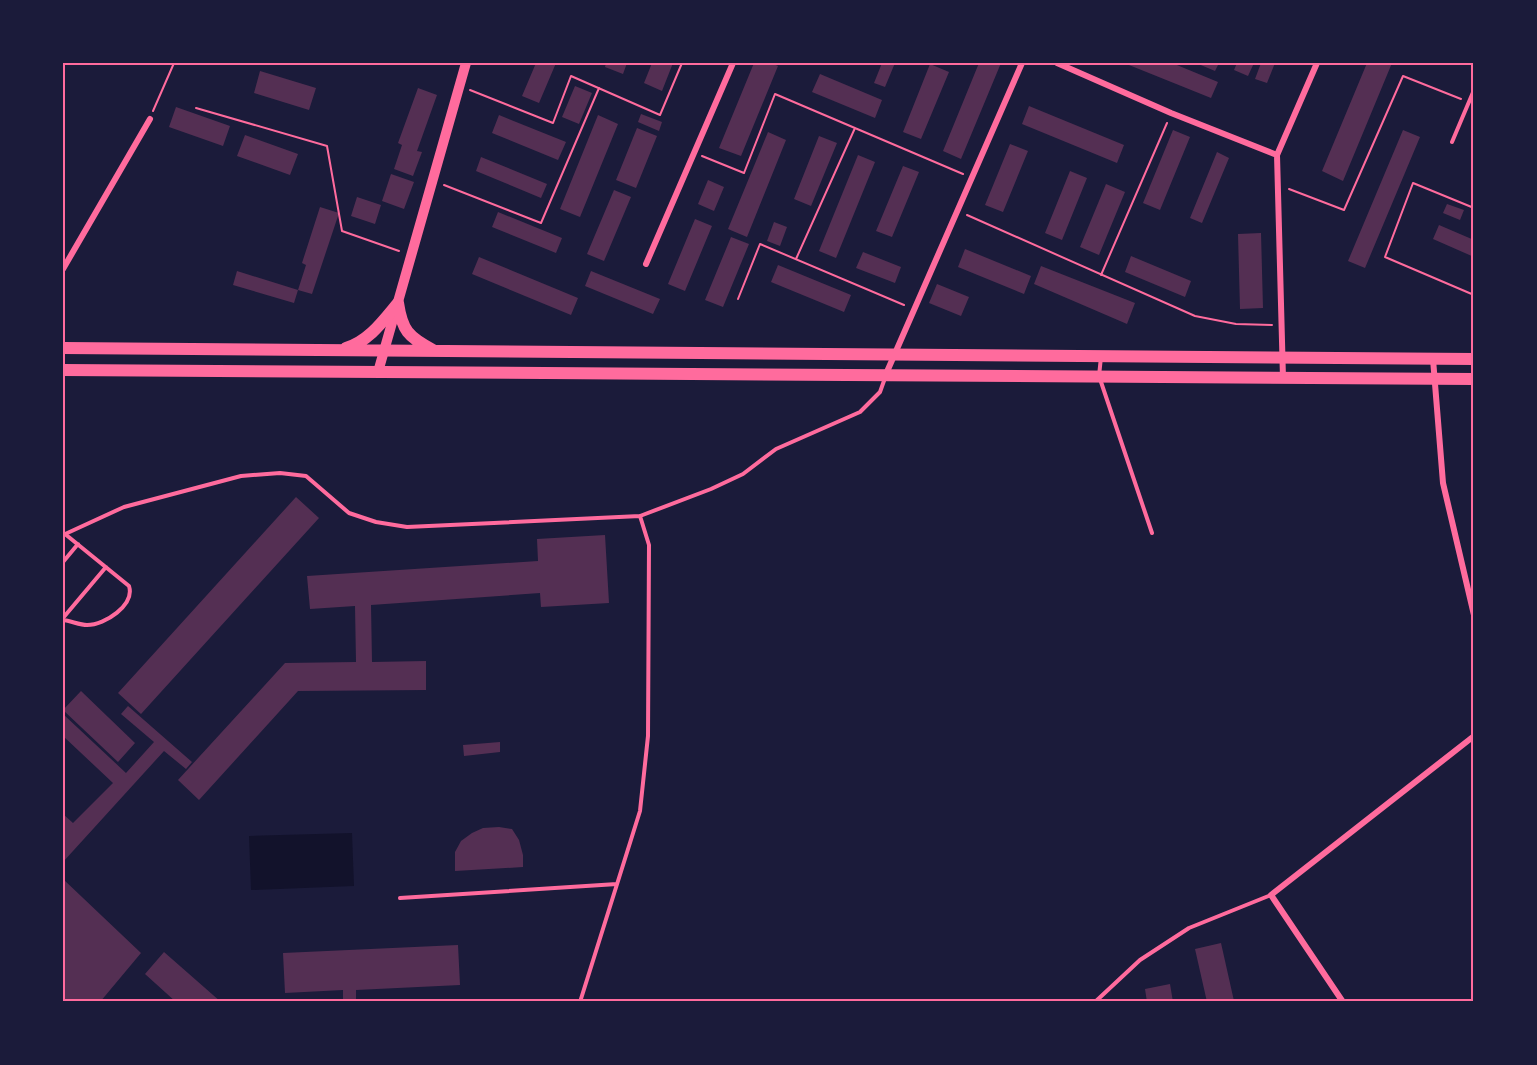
<svg xmlns="http://www.w3.org/2000/svg" width="1537" height="1065" viewBox="0 0 1537 1065" font-family="Inter,sans-serif">
	<style>
		.water { fill: #12122b }
		.building { fill: #542f53 }
		.lines { fill: none; stroke-linecap: round; stroke-linejoin: round }
		.path { stroke: #ff6b9d; stroke-width: 2 }
		.service { stroke: #ff6b9d; stroke-width: 4 }
		.minor { stroke: #ff6b9d; stroke-width: 6 }
		.secondary { stroke: #ff6b9d; stroke-width: 10 }
		.primary { stroke: #ff6b9d; stroke-width: 12 }
		.neatline { fill: none; stroke: #ff6b9d; stroke-width: 2 }
	</style>
	<rect width="100%" height="100%" fill="#1b1b3a"/>
	<path class="water" d="M352 833 354 886 251 890 249 836Z"/>
	<path class="building" d="M536 63H556L539 103 522 96Z
		M606 63H627L623 74 605 67Z
		M652 63H673L662 91 644 83Z
		M754 63H771L778 66 741 156 719 148Z
		M882 63H895L885 87 874 83Z
		M979 63H1001L961 159 943 151Z
		M1124 63H1172L1218 82 1211 98Z
		M1196 63H1219L1215 71Z
		M1237 63H1254L1248 76 1234 70Z
		M1261 63H1275L1267 83 1255 79Z
		M1367 63H1392L1343 181 1322 171Z
		M930 64 949 72 921 139 903 132Z
		M260 71 316 88 309 110 254 93Z
		M820 74 882 100 875 118 812 92Z
		M575 86 592 93 579 124 562 117Z
		M418 88 437 95 417 151 422 152 413 176 394 169 402 145 398 143Z
		M1029 106 1124 145 1117 163 1022 124Z
		M176 107 230 126 223 146 169 127Z
		M641 114 662 122 659 131 638 122Z
		M499 115 566 142 558 160 492 133Z
		M598 115 618 124 580 217 560 209Z
		M637 128 657 136 636 188 616 180Z
		M1173 130 1190 137 1160 210 1143 203Z
		M1403 130 1420 137 1365 268 1348 261Z
		M768 132 786 140 747 237 728 229Z
		M245 135 298 154 290 175 237 156Z
		M819 136 837 143 811 206 794 199Z
		M1010 144 1028 151 1003 212 985 205Z
		M1217 152 1229 158 1202 223 1190 218Z
		M858 155 875 162 836 258 819 251Z
		M481 157 547 184 541 198 476 171Z
		M903 166 919 172 892 237 876 231Z
		M1070 171 1087 178 1062 240 1045 233Z
		M391 174 414 182 404 209 382 201Z
		M708 180 724 187 714 211 698 204Z
		M1106 184 1125 192 1099 255 1080 247Z
		M614 190 631 197 604 261 587 254Z
		M357 197 381 205 375 224 351 216Z
		M1447 204 1464 210 1460 220 1443 213Z
		M320 207 339 213 312 294 298 290 306 265 302 263Z
		M498 212 562 238 556 253 492 227Z
		M695 219 712 226 685 291 668 284Z
		M774 222 787 227 780 246 767 241Z
		M1439 225 1474 240V257L1433 239Z
		M1261 233 1263 308 1240 309 1238 234Z
		M731 237 749 244 723 307 705 300Z
		M965 249 1031 276 1024 294 958 267Z
		M863 252 901 267 895 283 856 268Z
		M1131 256 1191 281 1185 297 1125 272Z
		M479 257 578 298 571 315 472 274Z
		M778 265 851 295 844 312 771 282Z
		M1041 266 1135 303 1127 324 1034 284Z
		M237 271 298 290 294 303 233 285Z
		M591 271 660 299 653 314 585 286Z
		M937 284 969 297 961 316 929 303Z
		M296 497 319 518 141 714 118 693Z
		M605 535 609 603 541 607 540 593 371 605 372 662 426 661V690L298 691 199 800 178 780 285 663 356 662 355 606 310 609 307 576 538 561 537 539Z
		M81 691 135 743 118 762 63 710Z
		M128 706 192 762 186 769 164 751 63 862V814L73 823 113 783 63 736V714L126 773 154 742 121 714Z
		M500 742V752L464 756 463 745Z
		M499 827 512 829 519 840 523 855V867L455 871V852L461 841 472 833 483 828Z
		M63 879 141 953 100 1002H63Z
		M1221 943 1234 1001 1207 1002 1195 949Z
		M458 945 460 985 356 990V1002H343V990L285 993 283 953Z
		M164 952 221 1002H176L145 974Z
		M1170 984 1173 1002H1147L1145 989Z"/>
	<g class="lines">
		<path class="path" d="M470 90 553 123 571 76 660 115 682 63
			M196 108 327 146 342 231 399 251
			M153 111 174 63
			M702 156 744 173 775 94 963 174
			M444 185 541 223 599 88
			M1289 189 1344 210 1403 76 1461 99
			M1474 208 1413 183 1385 257 1474 295
			M967 215 1195 316 1236 324 1272 325
			M796 259 855 128
			M1101 275 1167 123
			M738 299 760 244 904 305"/>
		<path class="service" d="M1452 142 1474 90
			M1101 357 1099 376 1152 533
			M63 535 124 507 241 476 280 473 306 476 349 513 376 522 407 527 640 516 711 489 743 474 776 449 860 412 880 392 885 378
			M63 562 78 544
			M63 618 106 567
			M63 620C71 621 80 625 87 625 105 625 135 605 129 586L65 534
			M400 898 617 884
			M580 1002 640 811 648 736 649 545 640 516
			M1095 1002 1140 960 1189 928 1271 895"/>
		<path class="minor" d="M1057 63 1171 113 1277 155
			M646 264 733 63
			M63 269 150 119
			M1433 359 1443 483 1474 615
			M886 374 1022 63
			M1283 378 1277 155 1317 63
			M1343 1002 1271 895 1474 736
			M1472 1002 1474 1001"/>
		<path class="secondary" d="M378 372 466 63"/>
		<path class="primary" d="M398 303C402 330 408 337 433 350
			M63 348 1474 359
			M346 348C369 341 383 321 398 303
			M63 370 1474 379"/>
	</g>
	<rect width="1537" height="1065" fill="none" stroke="#1b1b3a" stroke-width="129"/>
	<rect x="64" y="64" width="1408" height="936" class="neatline"/>
</svg>
